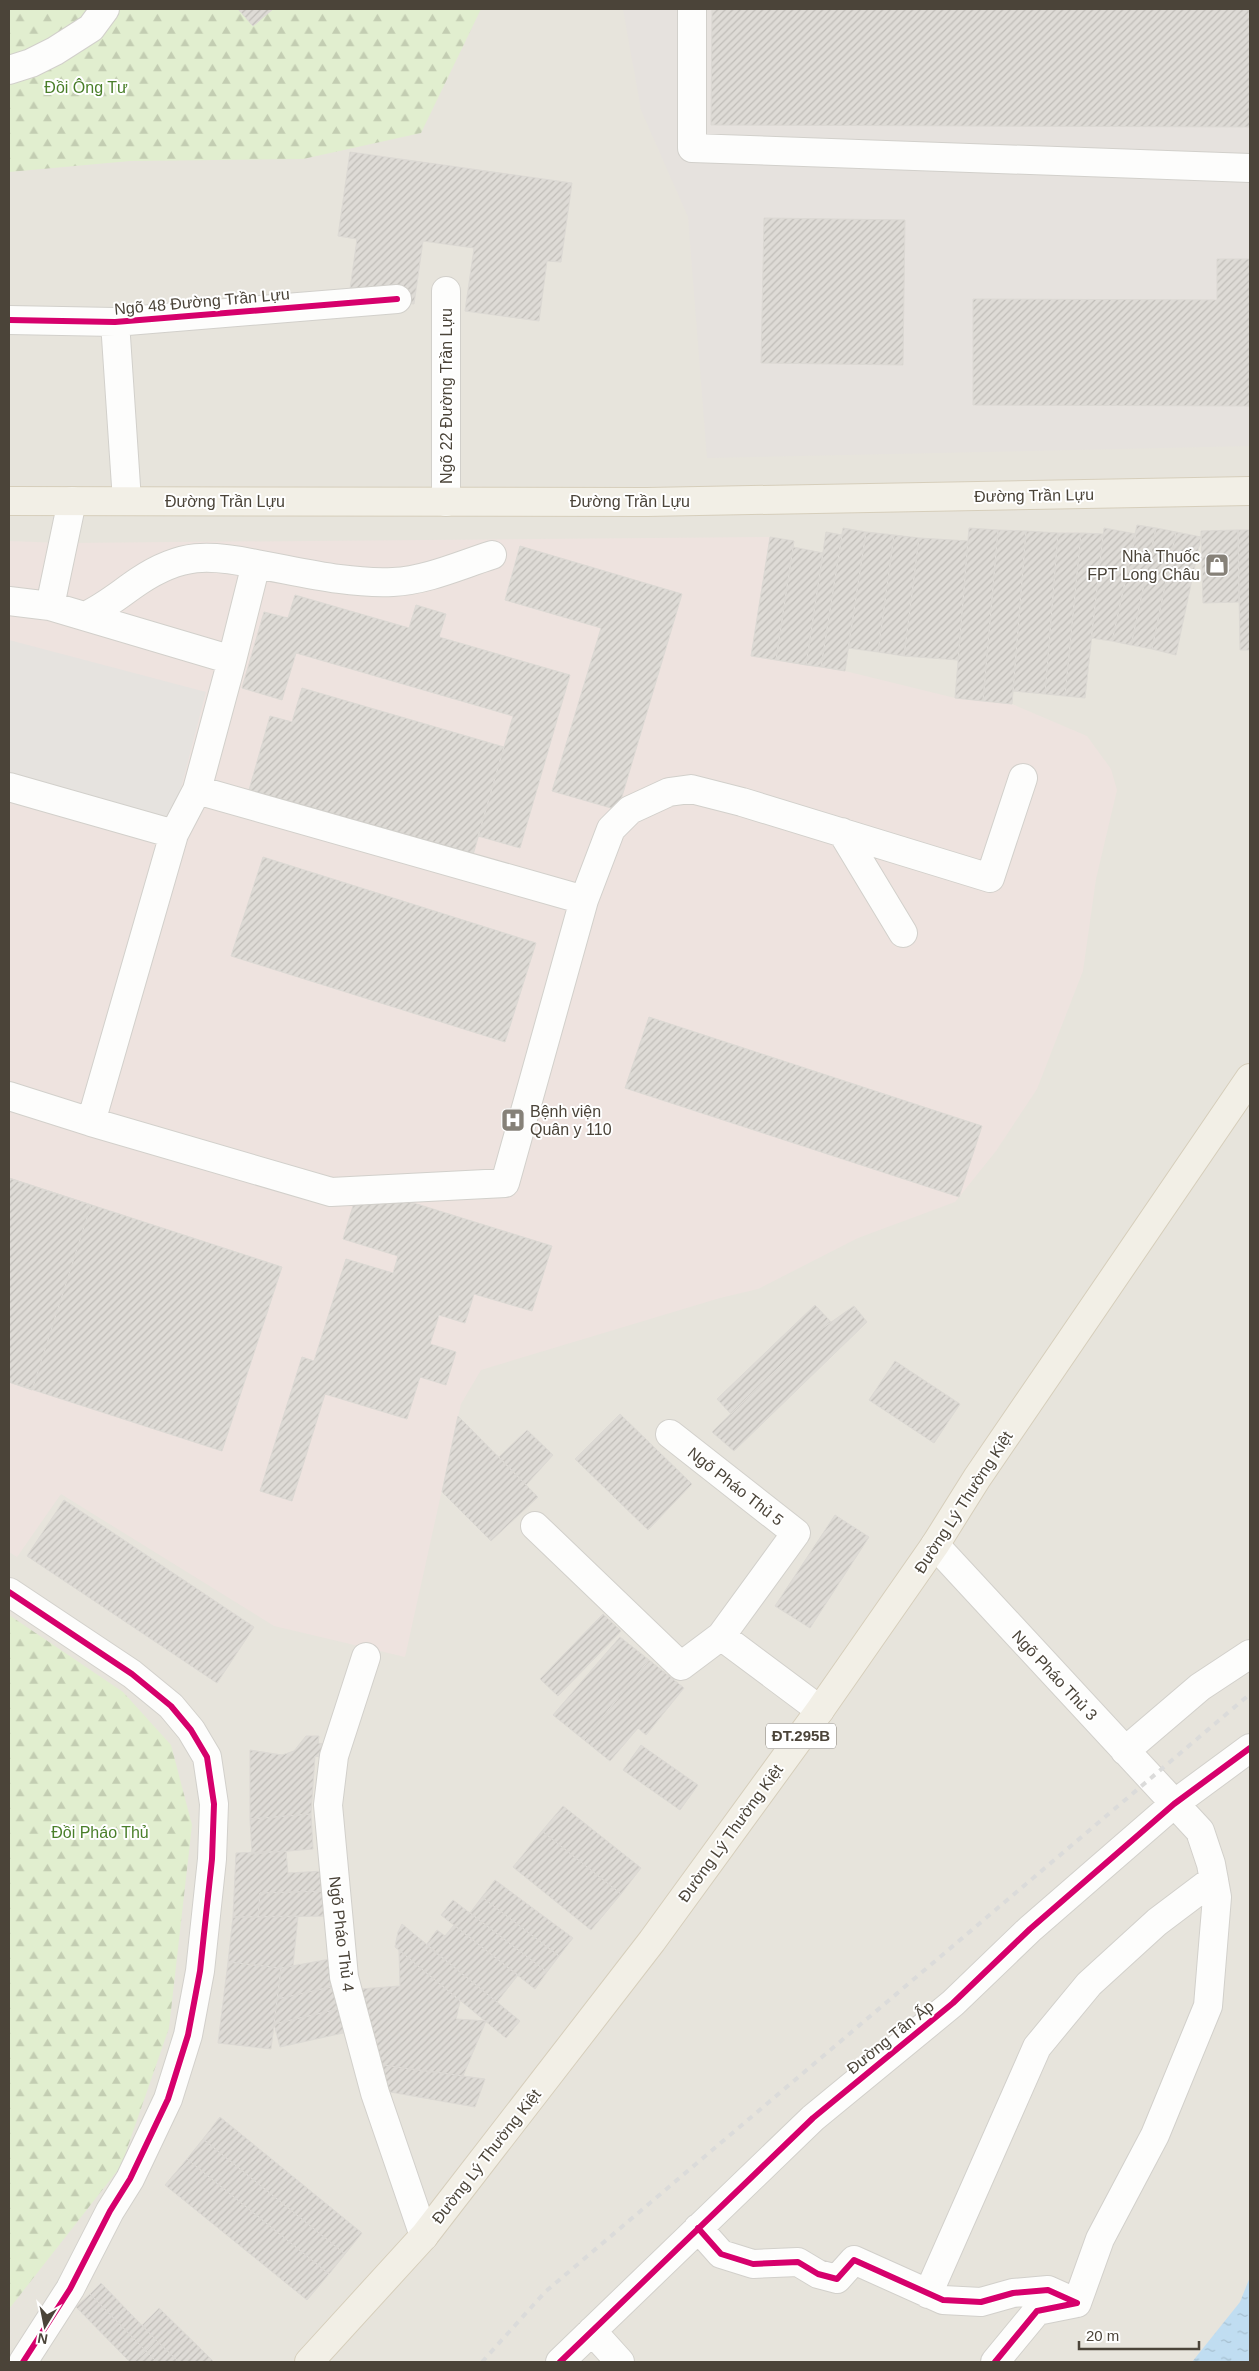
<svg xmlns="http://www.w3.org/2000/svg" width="1259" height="2371" viewBox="0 0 1259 2371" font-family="Arial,sans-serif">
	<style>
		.residential { fill: #e7e4dc }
		.industrial { fill: #e6e2de }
		.medical { fill: #eee3df }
		.forest { fill: url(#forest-firs) }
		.parking { fill: #e6e3df }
		.water { fill: url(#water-ripples) }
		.building { fill: url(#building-hatch); stroke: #dcd9d4 }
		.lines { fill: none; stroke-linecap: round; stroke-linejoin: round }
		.minor-casing { stroke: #d2d0cb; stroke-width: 30 }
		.major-casing { stroke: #d6cebb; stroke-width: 30 }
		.minor { stroke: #fdfdfc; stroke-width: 28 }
		.major { stroke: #f2efe6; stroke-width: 28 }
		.rail { stroke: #dbdbda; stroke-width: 4; stroke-dasharray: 6 6; stroke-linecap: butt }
		.cycleway-casing { stroke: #fff; stroke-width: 9 }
		.cycleway { stroke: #d6006c; stroke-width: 6 }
		.labels { text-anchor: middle; stroke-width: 4; stroke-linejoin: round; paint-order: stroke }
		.shield { fill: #fff; stroke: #817c74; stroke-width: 1 }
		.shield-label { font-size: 15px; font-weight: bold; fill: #4b4439 }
		.park-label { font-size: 16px; fill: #4a7f2a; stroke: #fff }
		.street-label { font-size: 16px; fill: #4b4439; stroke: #fff }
		.poi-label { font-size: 16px; fill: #4b4439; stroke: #fff; text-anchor: end }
	</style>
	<defs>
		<pattern id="forest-firs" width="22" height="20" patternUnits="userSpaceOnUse" patternTransform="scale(1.25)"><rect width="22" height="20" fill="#e1eecf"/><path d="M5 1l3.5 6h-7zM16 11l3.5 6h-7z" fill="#c3cdb2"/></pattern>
		<pattern id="water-ripples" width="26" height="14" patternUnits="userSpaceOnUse" patternTransform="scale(1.25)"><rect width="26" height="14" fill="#c0ddf1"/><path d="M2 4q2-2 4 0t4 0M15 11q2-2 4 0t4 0" fill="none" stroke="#a6bfcf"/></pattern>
		<pattern id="building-hatch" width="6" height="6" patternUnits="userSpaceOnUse" patternTransform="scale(1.25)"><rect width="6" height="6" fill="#dedbd6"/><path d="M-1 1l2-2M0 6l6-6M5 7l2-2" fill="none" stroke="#c0bdb8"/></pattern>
	</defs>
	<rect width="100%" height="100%" fill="#f4f2ee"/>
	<path class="residential" d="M9 9H1250V2362H9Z"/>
	<path class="industrial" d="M623 9H1250V446L707 458 688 217 641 110Z"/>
	<path class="medical" d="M770 537 752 656 845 671 955 698 1012 704 1087 736 1111 769 1117 790 1096 879 1083 971 1037 1089 996 1151 955 1202 858 1238 758 1289 720 1298 481 1370 461 1404 405 1657 274 1626 61 1494 17 1557 9 1552V541L63 543Z"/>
	<path class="forest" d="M9 9H481L421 133 303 159 130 161 9 172Z
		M9 1615 123 1692 171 1745 192 1825 169 2028 121 2166 9 2309Z"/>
	<path class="parking" d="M9 640 206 692 173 819 9 775Z"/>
	<path class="water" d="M1250 2277V2362H1192L1240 2302Z"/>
	<path class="building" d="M238 9H273L253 26Z
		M712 9H1250V127L711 125Z
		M350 152 572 183 561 262 547 261 539 321 465 311 474 248 423 241 414 304 349 296 357 239 338 236Z
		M764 218 905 220 903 365 761 363Z
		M1217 259H1250V406L973 405V299L1217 300Z
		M1137 525 1156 528 1131 645 1112 641Z
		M843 528 866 532 845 671 821 667Z
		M969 528 998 530 983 701 955 698Z
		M1104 528 1136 534 1112 641 1091 638Z
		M1156 528 1176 532 1152 649 1131 645Z
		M998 530 1026 531 1012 704 983 701Z
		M1238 530 1239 602 1203 603 1201 531Z
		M1238 530H1250V650H1240Z
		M1026 531 1058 533 1045 694 1013 691Z
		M826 532 842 535 821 667 806 665Z
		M866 532 894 535 878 652 848 648Z
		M1176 532 1201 537 1176 655 1152 649Z
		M1058 533H1081L1065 696 1045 694Z
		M1081 533 1103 534 1085 698 1065 696Z
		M894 535 919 538 904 656 878 652Z
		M770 537 794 541 776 660 751 656Z
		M919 538 968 541 958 660 904 656Z
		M520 546 682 594 618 810 552 791 601 628 505 600Z
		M793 547 823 553 806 665 776 660Z
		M295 595 409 628 416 605 446 614 439 637 570 675 520 848 478 836 513 716 296 653 282 700 242 688 264 612 288 618Z
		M302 688 504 747 473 855 249 790 270 716 292 722Z
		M263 857 536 943 505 1042 231 956Z
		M649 1017 982 1126 959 1197 625 1088Z
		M9 1178 282 1267 222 1451 9 1382Z
		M9 1178 91 1205 32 1390 9 1382Z
		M359 1186 552 1246 532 1311 474 1294 465 1323 439 1315 430 1344 456 1352 446 1385 420 1377 407 1419 325 1394 292 1501 260 1491 302 1357 314 1361 346 1259 393 1273 398 1256 343 1239Z
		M815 1305 831 1322 810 1337 731 1414 717 1399Z
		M854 1306 867 1322 734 1451 712 1432 810 1337Z
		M895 1361 960 1404 934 1443 869 1400Z
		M620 1414 692 1484 648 1530 575 1459Z
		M458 1416 538 1497 491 1541 442 1492Z
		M527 1430 553 1455 526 1485 499 1457Z
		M64 1500 254 1627 217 1683 27 1556Z
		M835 1515 869 1537 810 1628 775 1606Z
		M603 1614 621 1631 558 1696 540 1679Z
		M620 1637 649 1660 584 1740 553 1715Z
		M649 1660 684 1688 646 1735 638 1728 610 1761 584 1740Z
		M306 1736H319L318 1743 328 1745 326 1758 315 1756 311 1814 250 1819V1750L282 1755 294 1751Z
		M641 1745 698 1785 680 1810 623 1770Z
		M563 1806 641 1868 621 1894 542 1831Z
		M311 1814 313 1849 252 1854 250 1819Z
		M542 1831 621 1894 591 1930 513 1867Z
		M286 1851 288 1873 325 1871 327 1891 260 1893 258 1917H233L236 1853Z
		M495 1880 573 1938 559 1956 482 1897Z
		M327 1891 329 1916 258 1917 260 1893Z
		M482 1897 559 1956 547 1972 470 1913Z
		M453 1900 547 1972 535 1989 441 1915Z
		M298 1916 293 1966 281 1968 228 1962 233 1917Z
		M402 1924 520 2021 506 2038 395 1947 398 1932Z
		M454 1925 518 1975 497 2002 426 1945 437 1930 445 1936Z
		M399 1950 460 2001 456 2019 486 2021 463 2076 375 2064 360 1989 400 1986Z
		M336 1958 340 1985 277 1999 281 1968Z
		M228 1962 281 1968 271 2049 218 2043Z
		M340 1985 347 2007 274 2024 277 1999Z
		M347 2007 352 2031 280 2047 274 2024Z
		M375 2064 485 2079 475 2107 379 2090Z
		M220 2117 362 2233 345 2254 203 2139Z
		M203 2139 345 2254 329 2274 187 2159Z
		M187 2159 329 2274 307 2300 165 2185Z
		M101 2283 156 2340 146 2351 90 2294Z
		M90 2294 146 2351 133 2362H130L76 2307Z
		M159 2308 214 2362H179L156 2340 142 2325Z
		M156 2340 179 2362H157L146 2351Z
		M146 2351 157 2362H133Z"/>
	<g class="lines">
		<g class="minor-casing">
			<path id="minor" d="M692 9V148L1250 168
				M9 70 31 63 55 51 91 28 105 9
				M9 320 115 322 397 299
				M115 322 127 501
				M446 502V291
				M9 601 50 606 232 660 197 790
				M50 606 72 501
				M85 616C105 607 121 593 139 581 181 553 209 554 256 564
				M232 660 256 564C301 572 347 584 393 582 428 580 460 565 492 555
				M9 787 174 834 197 790 584 900
				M842 832 903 933
				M9 1096 91 1122 331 1192 505 1183 584 900 611 829 630 810 669 792 691 789 742 802 990 878 1023 778
				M91 1122 174 834
				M670 1434 796 1533 721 1636
				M535 1526 681 1666 721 1636 820 1710
				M935 1545 1200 1831 1211 1864 1217 1897 1208 2006 1155 2135 1100 2239 1077 2303
				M9 1592 132 1674 171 1706 191 1730 207 1757 214 1804 212 1859 200 1971 188 2035 168 2099 130 2179 110 2211 70 2289 23 2362
				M366 1657 334 1756 328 1805 344 1977 375 2093 424 2236
				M1125 1751 1200 1687 1250 1654
				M698 2228 721 2254 753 2264 798 2262 818 2274 837 2279 854 2260 943 2300 981 2302 1013 2293 1048 2290 1077 2303 1037 2311 995 2362
				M928 2294 1037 2047 1089 1984 1157 1922 1214 1879
				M592 2331 620 2362
				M560 2362 813 2118 953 2003 1030 1929 1174 1804 1250 1748"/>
		</g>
		<g class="major-casing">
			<path id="major" d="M9 501 647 502 1250 491
				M309 2362 424 2236 652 1941 820 1710 935 1545 977 1478 1250 1078"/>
		</g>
		<use href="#minor" class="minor"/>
		<use href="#major" class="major"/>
		<path class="rail" d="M482 2362 545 2292 1250 1694"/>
		<g class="cycleway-casing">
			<path id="cycleway" d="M9 320 115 322 397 299
				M9 1592 132 1674 171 1706 191 1730 207 1757 214 1804 212 1859 200 1971 188 2035 168 2099 130 2179 110 2211 70 2289 23 2362
				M698 2228 721 2254 753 2264 798 2262 818 2274 837 2279 854 2260 943 2300 981 2302 1013 2293 1048 2290 1077 2303 1037 2311 995 2362
				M560 2362 813 2118 953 2003 1030 1929 1174 1804 1250 1748"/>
		</g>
		<use href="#cycleway" class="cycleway"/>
	</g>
	<defs>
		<g id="shop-square" transform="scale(1.25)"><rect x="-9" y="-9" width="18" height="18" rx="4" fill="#868178" stroke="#fff"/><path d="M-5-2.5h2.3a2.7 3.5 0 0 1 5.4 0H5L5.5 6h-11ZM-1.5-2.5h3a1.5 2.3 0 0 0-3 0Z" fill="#fff"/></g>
		<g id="hospital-square" transform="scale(1.25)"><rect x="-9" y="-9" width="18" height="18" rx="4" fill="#868178" stroke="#fff"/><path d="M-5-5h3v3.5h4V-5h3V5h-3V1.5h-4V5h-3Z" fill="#fff"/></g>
	</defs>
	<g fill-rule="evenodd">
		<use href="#shop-square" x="1217" y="565"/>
		<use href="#hospital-square" x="513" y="1120"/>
	</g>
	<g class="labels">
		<rect class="shield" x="766" y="1723.5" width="70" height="25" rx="4"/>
		<g class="shield-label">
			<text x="801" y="1741">ĐT.295B</text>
		</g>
		<g class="park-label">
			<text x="86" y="93">Đồi Ông Tư</text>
			<text x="100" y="1838">Đồi Pháo Thủ</text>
		</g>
		<g class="street-label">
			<text transform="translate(202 301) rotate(-5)" y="6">Ngõ 48 Đường Trần Lựu</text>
			<text transform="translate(446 396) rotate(-90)" y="6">Ngõ 22 Đường Trần Lựu</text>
			<text transform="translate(1034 495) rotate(-1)" y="6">Đường Trần Lựu</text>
			<text x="225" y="507">Đường Trần Lựu</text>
			<text x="630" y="507">Đường Trần Lựu</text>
			<text transform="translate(736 1486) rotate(38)" y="6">Ngõ Pháo Thủ 5</text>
			<text transform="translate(963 1502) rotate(-57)" y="6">Đường Lý Thường Kiệt</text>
			<text transform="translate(1055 1675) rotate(47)" y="6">Ngõ Pháo Thủ 3</text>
			<text transform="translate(730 1833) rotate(-54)" y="6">Đường Lý Thường Kiệt</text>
			<text transform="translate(342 1934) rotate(83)" y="6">Ngõ Pháo Thủ 4</text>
			<text transform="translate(890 2037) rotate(-39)" y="6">Đường Tân Ấp</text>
			<text transform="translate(486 2156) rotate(-52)" y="6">Đường Lý Thường Kiệt</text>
		</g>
		<g class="poi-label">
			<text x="1200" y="562">Nhà Thuốc<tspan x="1200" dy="18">FPT Long Châu</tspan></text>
			<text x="530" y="1117" text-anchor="start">Bệnh viện<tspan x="530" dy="18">Quân y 110</tspan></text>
		</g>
	</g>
	<rect width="1259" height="2371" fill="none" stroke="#4b4439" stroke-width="20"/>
	<g transform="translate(45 2326) rotate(190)" stroke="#ffffff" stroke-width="4" paint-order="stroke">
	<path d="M0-4L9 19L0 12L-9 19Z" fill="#4b4439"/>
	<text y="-8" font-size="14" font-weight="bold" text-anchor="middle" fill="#4b4439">N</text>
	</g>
	<path d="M1079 2341v8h120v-8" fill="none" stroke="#4b4439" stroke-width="2.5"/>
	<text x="1086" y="2341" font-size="15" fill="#4b4439" stroke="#ffffff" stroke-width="4" paint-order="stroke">20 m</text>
</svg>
